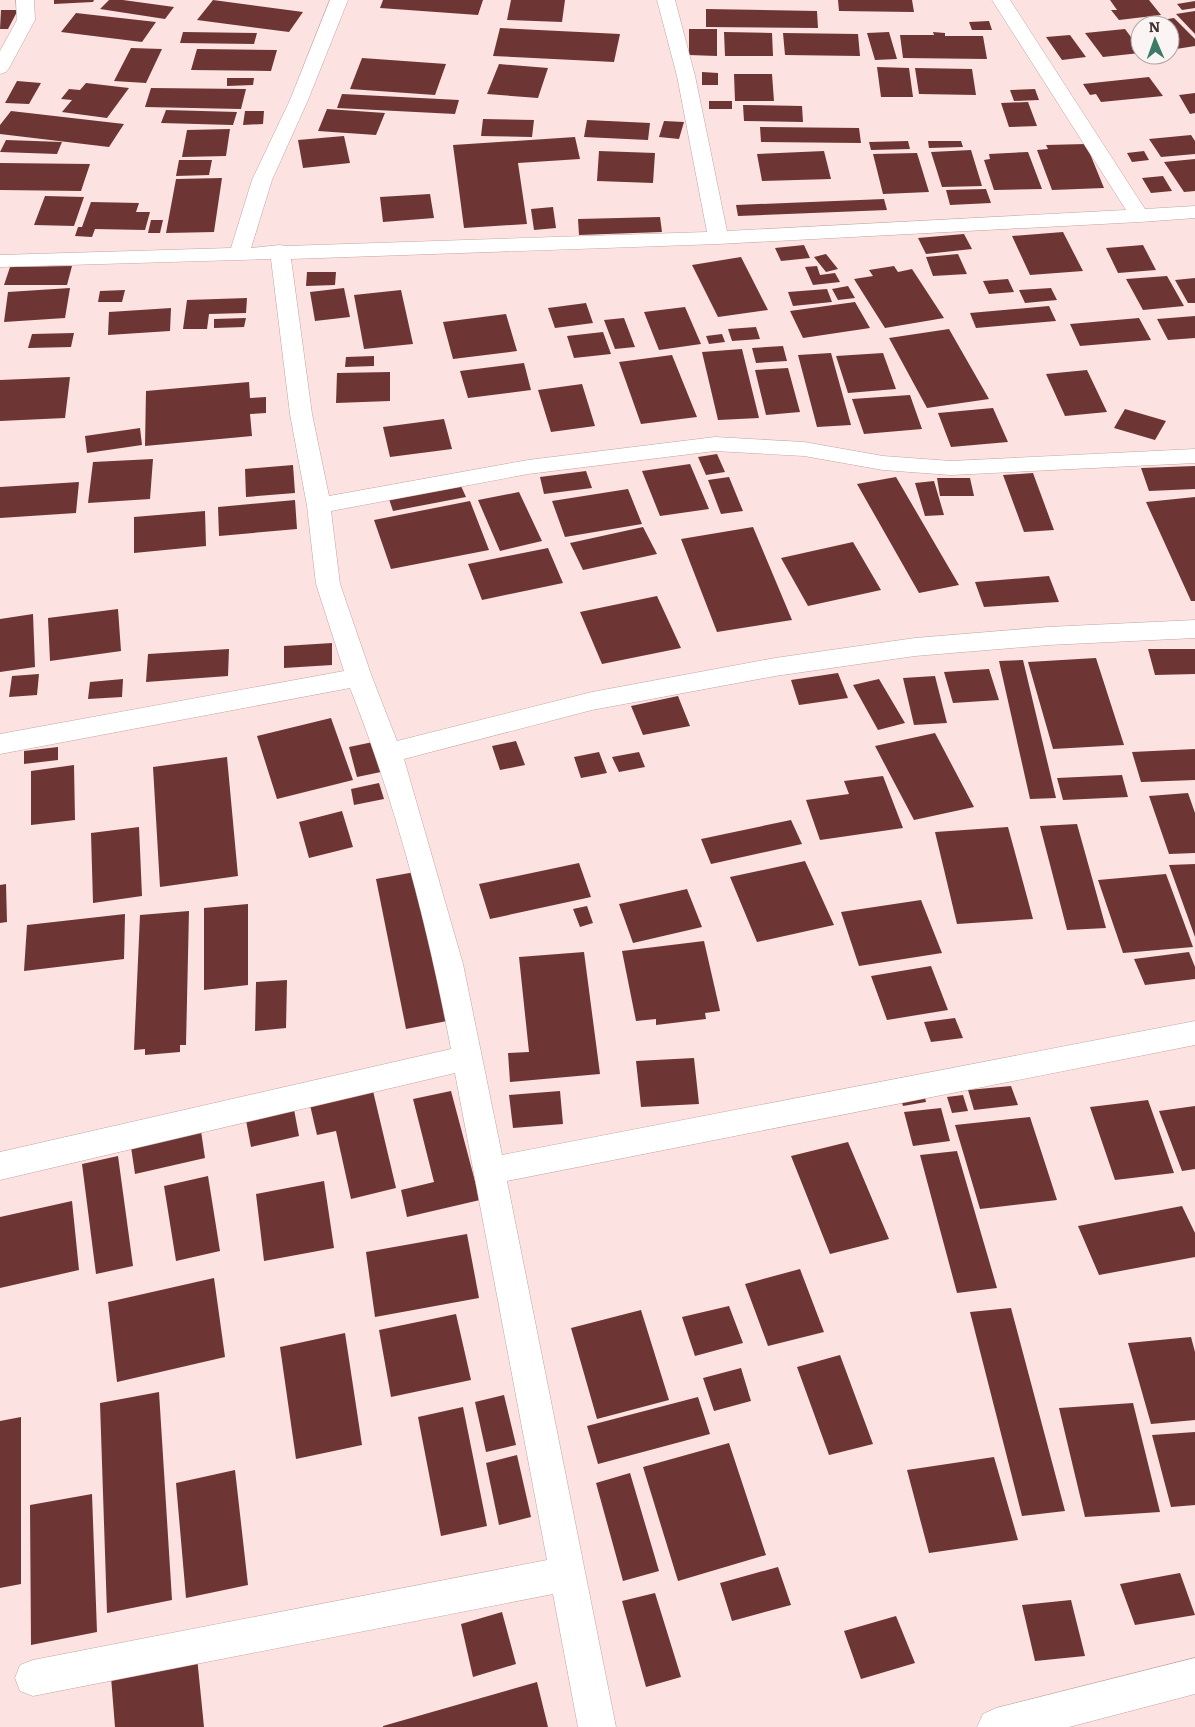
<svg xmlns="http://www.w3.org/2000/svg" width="1195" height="1727" viewBox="0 0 1195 1727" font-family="Literata,serif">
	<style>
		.building { fill: #6d3635 }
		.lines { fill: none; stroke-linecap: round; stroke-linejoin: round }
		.minor-casing { stroke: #c2a4a2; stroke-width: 1 }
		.minor { fill: #fff; fill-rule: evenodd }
	</style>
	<rect width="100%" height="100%" fill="#fce2e0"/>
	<path class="building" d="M54 0H94L93 2 54 4Z
		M109 0H123L174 7 165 19 100 9Z
		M213 0 303 12 289 32 197 20Z
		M383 0H483L478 15 380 8Z
		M511 0H565L562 22 507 20Z
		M838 0H912L914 12 839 11Z
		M1110 0H1149L1161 15 1119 20 1111 10H1117Z
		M1195 1V8L1182 10 1177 4Z
		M706 9 817 11 818 28 706 27Z
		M1 10H18L8 29H0Z
		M1195 11V34L1176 14Z
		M76 13 156 22 142 42 61 32Z
		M1174 18 1195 39V46L1170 50V25H1145L1142 23Z
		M989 21 992 30H972L969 22Z
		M500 28 620 34 614 62 493 56Z
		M689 29H717V56L689 55Z
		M1125 29 1140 49V53L1103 57 1085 33Z
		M183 32 257 33 254 44 180 43Z
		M724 32 772 33 773 56H725Z
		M889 32 897 59 875 60 867 33Z
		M933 32 945 33V36H983L987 59 903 58 900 35H934Z
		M783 33 858 34 860 56 785 55Z
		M1070 35 1086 57 1062 60 1046 37Z
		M131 48 162 49 146 83 114 81Z
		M197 49 277 50 271 71 191 70Z
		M362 58 446 64 435 95 350 89Z
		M499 64 548 68 538 98 487 94Z
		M877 67 909 68 913 97H881Z
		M915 68 972 69 976 95 919 94Z
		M702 72 718 73V85H702Z
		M734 74H772L774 101H735Z
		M1149 77 1163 96 1101 102 1096 94 1090 95 1083 84Z
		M227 78H254L253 85 227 86Z
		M17 81 41 83 29 104 5 103Z
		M86 83 129 88 107 118 62 112 72 100 61 99 69 89 80 90Z
		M151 88 246 89 241 109 145 107Z
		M1035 89 1039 100 1014 101 1010 90Z
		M1195 93V113L1190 114 1179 95Z
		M342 94 459 100 455 114 337 108Z
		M709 101H732V109H709Z
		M1028 102 1037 126 1009 127 1001 103Z
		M743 105 802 106 803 122 744 121Z
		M327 109 385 113 376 135 318 131Z
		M166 110 237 112 233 125 161 123Z
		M11 111 124 124 109 147 0 134V125Z
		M245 111H264L263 124 243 125Z
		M483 119 534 120 532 137 481 136Z
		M587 120 650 123 648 140 584 137Z
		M664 121 684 122 679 139 659 137Z
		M760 127 859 128 861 143 761 142Z
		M230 129 226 156 182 157 187 130Z
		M1191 135 1195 141V154L1161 157 1149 139Z
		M344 136 350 163 303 168 298 140Z
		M575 137 580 159 518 163 527 224 464 228 453 145Z
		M6 140 62 142 57 154 0 152Z
		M908 141 910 149 871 150 869 142Z
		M928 141H961L963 147 929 148Z
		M1086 144 1104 188 1052 190 1037 150 1048 149 1046 145Z
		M971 150 982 186 942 187 931 152Z
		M599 151 655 153 653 183 597 181Z
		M824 151 831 179 762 181 757 154Z
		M1144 151 1149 160 1132 162 1127 153Z
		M1028 152 1042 189 994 190 984 160 990 159 989 154Z
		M917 153 929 192 883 194 873 154Z
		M1195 159V191L1184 192 1164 162Z
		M179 160H212L209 175 176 176Z
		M0 163 90 164 81 191 0 190Z
		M1163 176 1172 191 1151 193 1142 178Z
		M222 178 214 232 166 233 176 179Z
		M986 189 991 203 950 205 946 190Z
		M430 194 434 218 383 222 380 197Z
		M45 196 84 197 74 226 34 225Z
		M884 199 887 210 738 216 736 205Z
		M91 202 139 203 136 212H150L145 230 95 229 92 237 75 236 78 227H82Z
		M553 207 556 228 534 230 531 209Z
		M660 217 662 232 579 235 578 219Z
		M151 220H163L160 233H148Z
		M1063 232 1083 271 1030 275 1012 236Z
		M964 234 972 249 926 254 918 238Z
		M804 245 810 258 781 261 775 248Z
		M1143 245 1156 270 1118 273 1106 248Z
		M826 254 838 269 826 272 814 257Z
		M958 254 967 274 933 276 926 257Z
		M741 257 768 310 718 317 692 265Z
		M72 266 67 285H4L10 267Z
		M817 266 820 275 835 273 840 282 813 285 805 267Z
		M894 266 898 272 912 269 944 318 885 328 854 279 873 276 869 270Z
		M307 272H336L335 285 306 286Z
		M1167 276 1184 306 1143 310 1126 279Z
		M1195 278V303H1188L1175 280Z
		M1008 279 1014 292 989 294 983 281Z
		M848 286 855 298 838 300 832 289Z
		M70 288 65 318 4 322 8 292Z
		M344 288 350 317 315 321 310 292Z
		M1051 288 1057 300 1025 303 1019 290Z
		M827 289 832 302 793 306 788 292Z
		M125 290 122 302H98L100 291Z
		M401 290 413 344 364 349 354 295Z
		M247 298 246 313 209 314 207 329H183L187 300Z
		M855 302 870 328 803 338 790 311Z
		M586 303 593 323 555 328 548 308Z
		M1049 306 1056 321 976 328 970 313Z
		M685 307 701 344 659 350 644 312Z
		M171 308 170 331 108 335 109 312Z
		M506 314 517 351 453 359 443 322Z
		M1195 316V338L1168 340 1157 319Z
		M246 318 244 327 214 328V319Z
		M624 318 635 347 615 349 604 320Z
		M1139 318 1151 340 1080 346 1070 324Z
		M756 327 760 339 732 341 728 329Z
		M949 329 989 399 927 408 889 338Z
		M603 332 611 354 574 358 567 336Z
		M74 333 71 347 28 348 32 334Z
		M722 334 725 342 709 344 706 336Z
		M783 346 787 361 756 363 752 348Z
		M742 349 759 418 718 420 702 352Z
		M831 353 851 425 817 427 798 355Z
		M883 353 896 389 848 393 836 356Z
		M672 355 697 417 641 424 619 362Z
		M374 356V366L345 367 346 357Z
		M524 363 531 390 468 398 460 371Z
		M788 368 800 412 766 415 755 370Z
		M1087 370 1107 412 1065 416 1046 374Z
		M390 372V401L336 403 337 373Z
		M70 377 65 418 0 421V380Z
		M249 382 250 398 266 397V413L250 414 252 436 145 446 146 391Z
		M582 384 595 426 551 432 538 390Z
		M910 395 922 429 864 434 852 399Z
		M993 408 1008 442 951 447 938 413Z
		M1125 409 1166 421 1155 440 1114 428Z
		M444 419 452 449 390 457 383 427Z
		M140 428 142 445 87 453 85 436Z
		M717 454 725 472 706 475 698 457Z
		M153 459 150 499 88 503 93 462Z
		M690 464 709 509 660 516 642 471Z
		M293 465 295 493 246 497 245 469Z
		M1195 466V489L1149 491 1141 468Z
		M586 471 592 488 544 494 540 477Z
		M1033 473 1054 530 1024 532 1003 475Z
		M729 477 743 511 721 514 708 480Z
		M896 477 959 585 919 593 857 484Z
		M937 478H970L974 496H940Z
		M934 481 944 515 925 516 915 483Z
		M79 482 76 513 0 518V487Z
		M461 486 466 497 393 511 389 499Z
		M628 489 642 524 565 537 552 501Z
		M519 492 542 541 500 551 478 500Z
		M1195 497V601H1191L1146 502Z
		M295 500 297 529 219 536 218 507Z
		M470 501 489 550 391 569 374 520Z
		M205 511 206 546 134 553V517Z
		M643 527 657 554 583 570 570 543Z
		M753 527 792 620 717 632 681 539Z
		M853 542 881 590 808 606 781 558Z
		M548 548 563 583 482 600 468 564Z
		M1049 576 1059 602 984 607 975 582Z
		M657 596 681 648 602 664 580 612Z
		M118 609 121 651 50 661 48 618Z
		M33 614 35 667 0 672V619Z
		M332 643V665L284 668V646Z
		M229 649 228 676 146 682 148 654Z
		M1148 649H1195V674L1155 675Z
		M1096 658 1124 745 1053 749 1028 662Z
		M1023 660 1056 798 1030 799 999 661Z
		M989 669 999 700 953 703 944 672Z
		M838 673 848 698 799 705 791 680Z
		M39 674 37 695 9 697 12 676Z
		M935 676 947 723 914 725 903 678Z
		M123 679 122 697 88 699 90 682Z
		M879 679 905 723 878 730 853 685Z
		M678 696 690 726 643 735 631 706Z
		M331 718 353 780 277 799 257 736Z
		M935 733 974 807 914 820 875 746Z
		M516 741 525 765 500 770 492 746Z
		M373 742 381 772 357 777 349 747Z
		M58 747V760L24 764V751Z
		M1195 749V780L1141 782 1132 752Z
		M599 752 607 773 581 778 574 757Z
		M639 752 645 767 619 772 612 757Z
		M227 757 238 876 160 887 153 767Z
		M74 765 75 820 31 825V771Z
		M1122 775 1128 797 1063 800 1057 778Z
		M883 776 903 828 820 840 806 800 849 794 844 781Z
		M379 783 384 799 354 805 351 789Z
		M1188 793 1195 813V853L1169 854 1149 796Z
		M342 811 353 847 309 858 299 822Z
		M791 820 802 844 711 864 701 839Z
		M1077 824 1106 928 1067 930 1040 826Z
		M139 827 142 896 93 903 91 833Z
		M1008 827 1033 919 957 924 935 832Z
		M805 861 834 925 757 942 730 877Z
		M579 863 591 897 490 919 479 884Z
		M1195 864V937L1169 865Z
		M415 872 447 1021 406 1029 376 879Z
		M1166 874 1193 947 1123 953 1098 880Z
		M6 884 7 922 0 923V885Z
		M687 889 702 927 633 943 619 904Z
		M921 900 942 953 859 966 841 912Z
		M248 904V985L204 990V908Z
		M587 906 593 923 580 927 573 909Z
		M189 911 186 1045H180V1052L145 1055V1049L134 1050 140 915Z
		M125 914 124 959 24 971 27 925Z
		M704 941 720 1011 705 1013 706 1019 656 1025V1019L636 1021 622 951Z
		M584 952 600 1074 510 1082 508 1053 529 1052 519 957Z
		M1189 952 1195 967V979L1145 985 1134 959Z
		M931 966 948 1010 887 1020 871 976Z
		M287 980 286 1028 255 1031 256 982Z
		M955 1018 963 1038 931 1042 924 1022Z
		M694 1058 699 1104 641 1107 636 1061Z
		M1011 1086 1018 1105 974 1110 968 1090Z
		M373 1091 396 1188 351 1199 336 1131 317 1135 310 1105Z
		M451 1091 480 1200 407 1217 401 1190 434 1182 413 1099Z
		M560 1091 563 1124 513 1128 509 1095Z
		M924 1093 926 1102 903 1106 900 1096Z
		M963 1095 968 1111 952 1113 947 1097Z
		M1148 1100 1174 1173 1115 1180 1090 1107Z
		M293 1104 299 1136 251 1147 245 1115Z
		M1195 1106V1169L1182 1171 1159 1111Z
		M941 1108 950 1141 913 1146 904 1112Z
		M1030 1117 1057 1200 980 1209 955 1125Z
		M201 1131 205 1158 135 1174 131 1147Z
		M848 1142 889 1239 830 1254 791 1156Z
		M957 1151 997 1288 957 1293 920 1155Z
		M118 1156 133 1266 96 1274 82 1164Z
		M208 1176 220 1251 176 1261 164 1186Z
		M324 1181 334 1248 264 1261 256 1194Z
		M72 1201 79 1270 0 1288V1217Z
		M1182 1206 1195 1233V1257L1099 1275 1078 1226Z
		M467 1234 479 1298 375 1317 366 1252Z
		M800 1269 824 1332 768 1346 745 1284Z
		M214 1278 225 1357 117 1382 108 1302Z
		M729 1306 743 1343 695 1356 682 1317Z
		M1011 1308 1065 1511 1022 1516 970 1312Z
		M641 1310 669 1400 597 1419 571 1328Z
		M456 1314 471 1380 391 1397 379 1330Z
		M345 1333 362 1445 296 1459 280 1347Z
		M1191 1337 1195 1352V1420L1151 1424 1128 1343Z
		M840 1355 873 1444 829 1455 797 1367Z
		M741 1368 751 1401 714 1411 703 1378Z
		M159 1392 172 1600 107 1613 100 1403Z
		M504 1395 516 1445 486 1452 475 1402Z
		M698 1397 710 1434 598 1464 587 1426Z
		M1133 1403 1160 1512 1085 1517 1059 1408Z
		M463 1407 487 1526 441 1536 418 1417Z
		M21 1417V1584L0 1588V1421Z
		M1195 1432V1505L1171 1507 1152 1435Z
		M729 1443 766 1555 678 1581 643 1467Z
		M517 1455 531 1517 499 1525 486 1463Z
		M994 1457 1018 1540 929 1553 907 1470Z
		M235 1470 248 1585 186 1598 176 1483Z
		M630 1473 659 1571 623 1581 596 1483Z
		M92 1494 97 1632 31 1645 30 1505Z
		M778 1567 791 1605 732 1621 720 1583Z
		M1180 1573 1195 1615 1135 1625 1120 1584Z
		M655 1593 681 1677 646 1687 622 1601Z
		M1071 1600 1085 1656 1035 1661 1022 1605Z
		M502 1612 516 1664 473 1677 461 1624Z
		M896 1616 915 1663 861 1679 844 1631Z
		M197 1657 204 1727H115L111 1677Z
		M537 1682 548 1727H383V1726Z"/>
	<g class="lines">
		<g class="minor-casing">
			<path id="minor" d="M16 0H34L35 20 9 68 6 72 0 74V51L17 20Z
				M330 0H348L308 100 272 180 251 248 280 245 286 246 707 232 677 76 657 0H675L695 76 727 231 1126 210 992 0H1010L1145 209 1195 206V218L1140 222 718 244 291 259 312 414 329 496 528 460 715 437 804 442 883 456 951 461 1195 449V463L951 475 883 470 804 456 715 451 528 474 331 511 340 584 372 677 397 741 592 692 775 658 915 638 1048 627 1195 620V638L1048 645 915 656 775 676 592 710 404 759 463 964 502 1155 1195 1021V1045L507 1181 616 1727H578L553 1594 33 1696 20 1691 15 1678 20 1665 33 1660 547 1560 455 1073 0 1180V1152L451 1049C428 927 396 804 350 688L0 754V734L344 671 316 584 307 506 290 414 271 259 0 267V255L231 248 252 180 290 100Z
				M1195 1658V1694L1069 1727H977L983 1714 996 1708Z"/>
		</g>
		<use href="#minor" class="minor"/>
	</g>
	<g transform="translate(1155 40) rotate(358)"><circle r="24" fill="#fbf4f4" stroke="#b0a6a6"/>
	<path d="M0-4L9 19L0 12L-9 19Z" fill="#3c7b68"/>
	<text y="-8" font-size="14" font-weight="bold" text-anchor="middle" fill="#3f3232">N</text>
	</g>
</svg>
